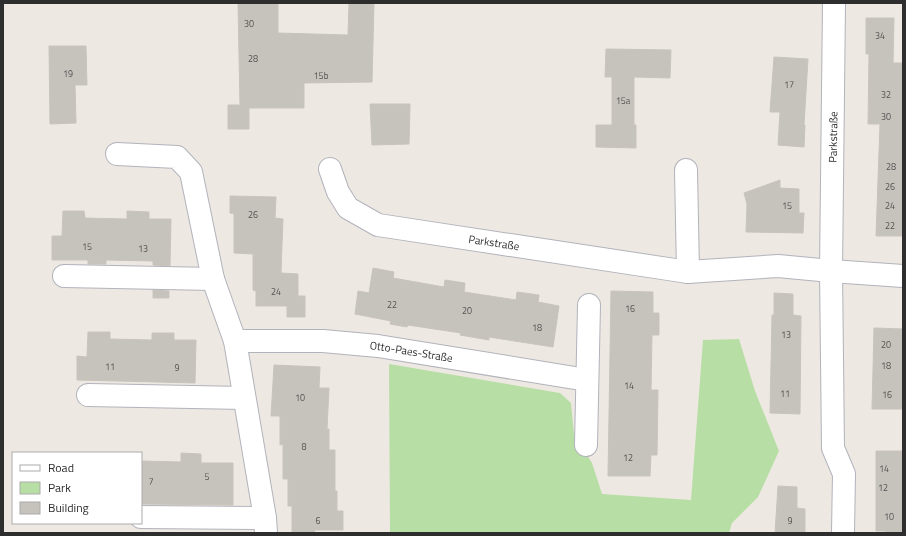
<svg xmlns="http://www.w3.org/2000/svg" width="906" height="536" viewBox="0 0 906 536" font-family="'Titillium Web',sans-serif">
	<style>
		.green { fill: #b7dea4 }
		.building { fill: #c6c3bd; stroke: #c9c4bb }
		.lines { fill: none; stroke-linecap: round; stroke-linejoin: round }
		.minor-casing { stroke: #b2b3bc; stroke-width: 24 }
		.minor { stroke: #fff; stroke-width: 22 }
		.labels { text-anchor: middle; stroke-width: 3; stroke-linejoin: round; paint-order: stroke }
		.number-label { font-size: 9px; fill: #545352 }
		.street-label { font-size: 11px; fill: #2e2e2e; stroke: #fff }
	</style>
	<rect width="100%" height="100%" fill="#ede8e2"/>
	<path class="green" d="M739 339 755 391 779 451 758 497 732 523 729 533H390L389 364 560 393 571 403 574 435 592 463 602 494 691 500 703 340Z"/>
	<path class="building" d="M238 3H278V33L348 35 349 3H374L372 82 304 83V108H249V129H228V105H240Z
		M866 18H894L893 63H903V236H876L880 124H868L869 54H866Z
		M49 46H86L87 85H75L76 123 50 124Z
		M606 49 671 50 670 78 634 77V125H636V148L596 147V125H612V77H605Z
		M774 57 808 59 804 125H805L804 147 778 145 780 112H770Z
		M370 104H410L409 144 372 145Z
		M780 180V188L799 189V213H804L803 233 746 232 747 204 744 193Z
		M230 196 276 197 275 218 283 219 281 273 298 274V296H305V317H287V306H256V291L253 290V254L234 253V214L230 213Z
		M63 211H84L85 218 127 219V211L149 212V219H171L170 266 153 265V261L106 260V264H88V260H52V236H62Z
		M373 268 394 272 393 278 444 287 445 280 465 283 464 292 516 300 517 292 539 295 538 302 559 306 553 347 489 337V340L460 335 461 333 408 325 407 327 390 324 391 321 355 314 358 291 369 293Z
		M153 290 169 291V298H153Z
		M611 291 653 292V313H659V335H652L651 390H658L657 455H651L650 476H608Z
		M774 293 793 294V315L801 316 800 414 770 413 772 315H774Z
		M874 328 903 329V409H872Z
		M88 332H110V339L152 340V333H174V340H196L195 383 77 380V356L87 357Z
		M274 365 320 367 319 388H329L327 429H329V450H335V491H337V511H343V530H315L314 533H292V506H288V479H283V444L280 445V416H271Z
		M876 451H903V533H885V531H876Z
		M181 453 201 454V463H233V505L141 504V461L181 462Z
		M778 486 797 487V508L805 509V533H775Z"/>
	<g class="lines">
		<g class="minor-casing">
			<g id="minor">
				<path d="M834 3 831 271 833 448 844 474 843 533"/>
				<path d="M117 154 177 157 191 172 213 279 235 341 265 518 266 533"/>
				<path id="s1" d="M330 169 338 192 348 208 378 225 688 272 778 266 831 271 903 276"/>
				<path d="M686 170 688 272"/>
				<path d="M64 276 213 279"/>
				<path id="s2" d="M235 341H323L378 346 587 380"/>
				<path d="M88 395 244 398"/>
				<path d="M586 445 589 305"/>
				<path d="M141 517 265 518"/>
			</g>
		</g>
		<use href="#minor" class="minor"/>
	</g>
	<g class="labels">
		<g class="number-label">
			<text x="249" y="27">30</text>
			<text x="880" y="39">34</text>
			<text x="253" y="62">28</text>
			<text x="68" y="77">19</text>
			<text x="321" y="79">15b</text>
			<text x="789" y="88">17</text>
			<text x="886" y="98">32</text>
			<text x="623" y="104">15a</text>
			<text x="886" y="120">30</text>
			<text x="891" y="170">28</text>
			<text x="890" y="190">26</text>
			<text x="787" y="209">15</text>
			<text x="890" y="209">24</text>
			<text x="253" y="218">26</text>
			<text x="890" y="229">22</text>
			<text x="87" y="250">15</text>
			<text x="143" y="252">13</text>
			<text x="276" y="295">24</text>
			<text x="392" y="308">22</text>
			<text x="630" y="312">16</text>
			<text x="467" y="314">20</text>
			<text x="537" y="331">18</text>
			<text x="786" y="338">13</text>
			<text x="886" y="348">20</text>
			<text x="886" y="369">18</text>
			<text x="110" y="370">11</text>
			<text x="177" y="371">9</text>
			<text x="629" y="389">14</text>
			<text x="785" y="397">11</text>
			<text x="887" y="398">16</text>
			<text x="300" y="401">10</text>
			<text x="304" y="450">8</text>
			<text x="628" y="461">12</text>
			<text x="884" y="472">14</text>
			<text x="207" y="480">5</text>
			<text x="151" y="485">7</text>
			<text x="883" y="491">12</text>
			<text x="889" y="520">10</text>
			<text x="318" y="524">6</text>
			<text x="790" y="524">9</text>
		</g>
		<g class="street-label">
			<text transform="translate(833 137) rotate(-89)" y="4">Parkstraße</text>
			<text dy="4" stroke="none"><textPath href="#s1" startOffset="195">Parkstraße</textPath></text>
			<text dy="4" stroke="none"><textPath href="#s2" startOffset="177">Otto-Paes-Straße</textPath></text>
		</g>
	</g>
	<rect width="906" height="536" fill="none" stroke="#2e2e2e" stroke-width="8"/>
	<rect x="12" y="452" width="130" height="72" fill="#ffffff" stroke="#ababab"/>
	<rect x="20" y="465" width="20" height="6" fill="#ffffff" stroke="#ababab"/>
	<text x="48" y="472" font-size="12" fill="#2e2e2e">Road</text>
	<rect x="20" y="482" width="20" height="12" fill="#b7dea4" stroke="#ababab"/>
	<text x="48" y="492" font-size="12" fill="#2e2e2e">Park</text>
	<rect x="20" y="502" width="20" height="12" fill="#c6c3bd" stroke="#ababab"/>
	<text x="48" y="512" font-size="12" fill="#2e2e2e">Building</text>
</svg>
